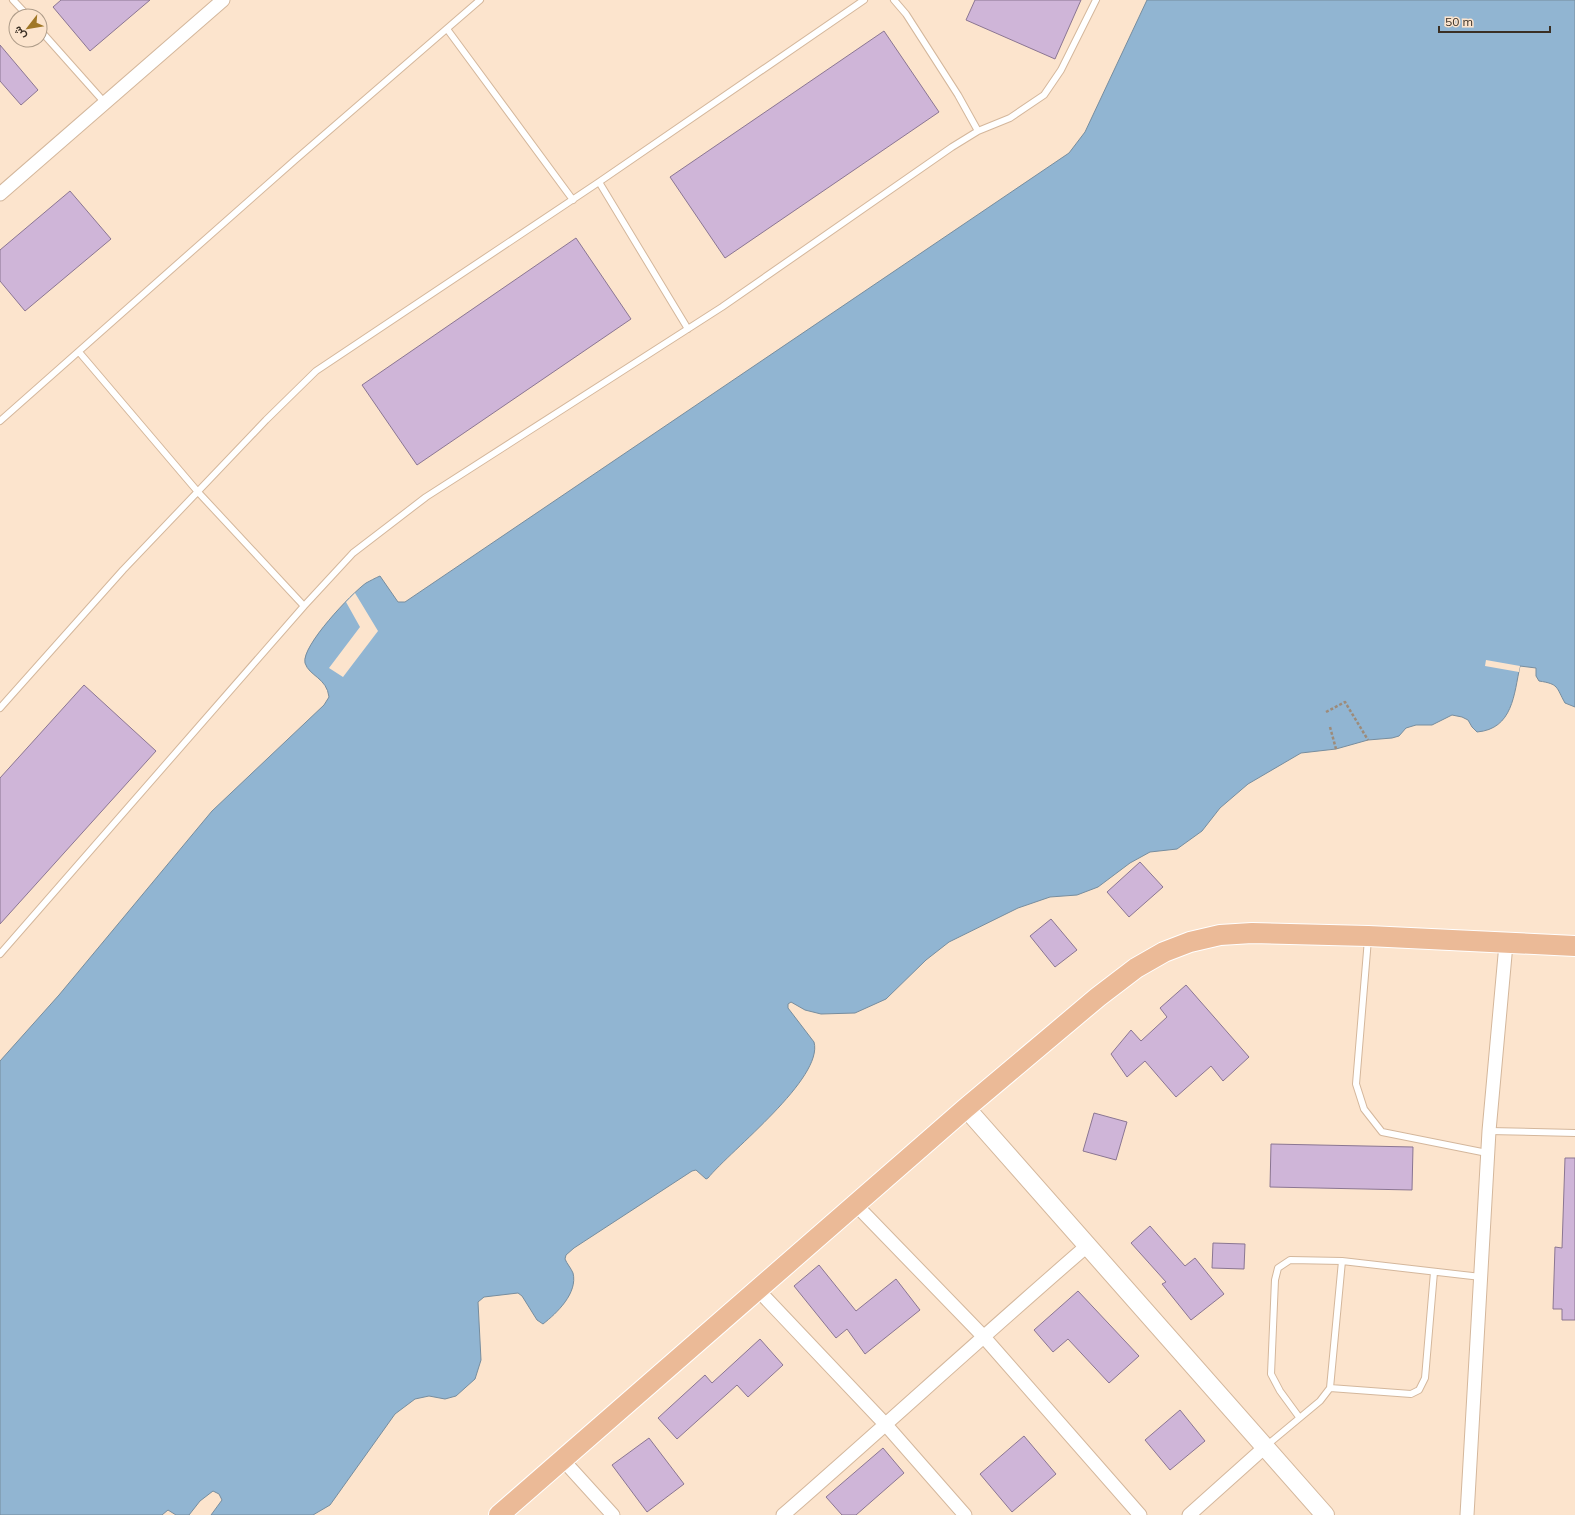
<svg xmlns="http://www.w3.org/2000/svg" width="1575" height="1515" viewBox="0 0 1575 1515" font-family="Mulish,Vazirmatn,sans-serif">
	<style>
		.water { fill: #91b5d2; stroke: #778d9e }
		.pier { fill: #fce4cd }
		.building { fill: #cfb5d8; stroke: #8b7692 }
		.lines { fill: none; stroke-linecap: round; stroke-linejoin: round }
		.lane-casing { stroke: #d4b79c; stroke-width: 8 }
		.street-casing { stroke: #d4b79c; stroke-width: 15 }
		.secondary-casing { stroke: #d4b79c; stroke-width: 20 }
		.primary-casing { stroke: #fff; stroke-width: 22 }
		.path { stroke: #9d8b7a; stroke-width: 2.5; stroke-dasharray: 3 2; stroke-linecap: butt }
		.lane { stroke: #fff; stroke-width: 6 }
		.street { stroke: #fff; stroke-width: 13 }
		.secondary { stroke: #fff; stroke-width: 18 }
		.primary { stroke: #ebba97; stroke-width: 20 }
	</style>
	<rect width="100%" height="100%" fill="#fce4cd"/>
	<path class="water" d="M1147 0H1575V707L1565 703C1556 687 1559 684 1539 681L1536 676V668L1520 666C1514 694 1513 729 1477 732L1472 727 1468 720 1462 717 1452 715 1432 725H1416L1406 728 1399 736 1392 738 1368 740 1336 749 1301 753 1248 784 1220 808 1202 831 1177 849 1150 852 1130 863 1098 887 1077 895 1050 897 1018 908 949 942 926 960 886 999 855 1013 821 1014 805 1010 791 1002 788 1004V1008L814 1042C824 1078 731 1150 708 1178L706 1179 696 1170 692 1171 574 1248 566 1255 565 1259C567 1264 571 1268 573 1273 578 1293 557 1313 543 1324L537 1320 522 1296 518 1293 484 1297 478 1302 481 1360 475 1379 456 1396 445 1399 429 1396 415 1399 395 1414 330 1505 313 1515H211L222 1500 219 1494 213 1491 200 1501 189 1515H176L168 1510 162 1515H0V1061L59 995 212 811 324 705 329 697C327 678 309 676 305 663 301 646 352 593 366 583 370 581 375 578 380 576L398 602H405L1069 153 1085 132Z"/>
	<path class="pier" d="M355 593 378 631 343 677 329 668 360 627 346 602Z
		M1486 660 1520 666 1519 672 1485 666Z"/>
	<path class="building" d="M61 0H150L90 51 53 7Z
		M975 0H1081L1055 59 966 20Z
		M884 31 939 112 725 258 670 177Z
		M0 45 38 90 21 105 0 81Z
		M70 191 111 239 25 311 0 281V250Z
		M576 238 631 319 417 465 362 385Z
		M84 685 156 751 0 924V778Z
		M1140 862 1163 887 1129 917 1107 892Z
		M1051 919 1077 950 1055 967 1030 936Z
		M1186 985 1249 1057 1223 1081 1211 1066 1176 1097 1145 1061 1127 1077 1111 1054 1131 1030 1141 1041 1167 1017 1160 1008Z
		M1094 1113 1127 1122 1116 1160 1083 1151Z
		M1271 1144 1413 1147 1412 1190 1270 1187Z
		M1565 1158H1575V1320H1562V1309H1553L1555 1247 1562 1248Z
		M1150 1226 1185 1266 1195 1258 1224 1294 1191 1320 1162 1284 1166 1282 1131 1243Z
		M1213 1243 1245 1244 1244 1269 1212 1268Z
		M819 1265 856 1311 896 1279 920 1310 865 1354 847 1329 836 1338 794 1286Z
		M1078 1291 1139 1356 1109 1383 1068 1339 1053 1352 1034 1330Z
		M760 1339 783 1365 748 1397 737 1385 677 1439 658 1418 705 1375 712 1383Z
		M1180 1410 1205 1441 1170 1470 1145 1440Z
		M1024 1436 1056 1474 1012 1512 980 1474Z
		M649 1438 684 1484 647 1512 612 1465Z
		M883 1448 904 1473 856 1515H842L826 1497Z"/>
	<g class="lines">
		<g class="lane-casing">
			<path id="lane" d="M13 0 28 16
				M447 29 573 200
				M40 30 105 103
				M978 131 1010 118 1044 95 1061 70 1096 0
				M599 182 688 329
				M79 352 198 492 304 606
				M0 421 295 160 480 0
				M0 708 123 570 266 420 316 371 599 182 864 0
				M1368 939 1356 1084 1364 1109 1382 1132 1487 1153
				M0 954 304 606 353 553 426 497 722 307 952 147 978 131 958 95 906 14 894 0
				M1489 1131 1575 1133
				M1330 1388 1411 1394 1419 1390 1425 1378 1434 1272
				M1299 1417 1280 1391 1271 1374 1275 1280 1278 1268 1290 1260 1342 1261 1481 1277
				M1266 1446 1320 1401 1330 1388 1342 1261"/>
		</g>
		<g class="street-casing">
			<path id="street" d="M0 194 223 0
				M856 1205 983 1336 1140 1515
				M758 1290 886 1425 965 1515
				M563 1460 613 1515
				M783 1515C885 1426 985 1334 1088 1245
				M1189 1515 1265 1447
				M1467 1515 1489 1131 1506 944"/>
		</g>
		<g class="secondary-casing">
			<path id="secondary" d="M966 1108 1325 1515"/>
		</g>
		<g class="primary-casing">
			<path id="primary" d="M499 1515 966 1108 1098 997 1136 968 1164 952 1190 942 1220 935 1252 933 1368 936 1575 946"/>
		</g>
		<path class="path" d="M1326 712 1345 702 1368 740
			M1330 727 1336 749"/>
		<use href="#lane" class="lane"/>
		<use href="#street" class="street"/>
		<use href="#secondary" class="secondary"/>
		<use href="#primary" class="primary"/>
	</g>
	<g transform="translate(28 28) rotate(239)"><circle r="19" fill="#fce4cd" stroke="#ae9c89"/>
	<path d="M0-3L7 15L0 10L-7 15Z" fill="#a07726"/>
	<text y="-6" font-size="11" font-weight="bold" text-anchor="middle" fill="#3a2f24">ش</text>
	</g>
	<path d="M1439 26v6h111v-6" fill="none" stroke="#3a2f24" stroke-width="2"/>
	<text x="1445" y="26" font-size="12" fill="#3a2f24" stroke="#fce4cd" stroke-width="3" paint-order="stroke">50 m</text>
</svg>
